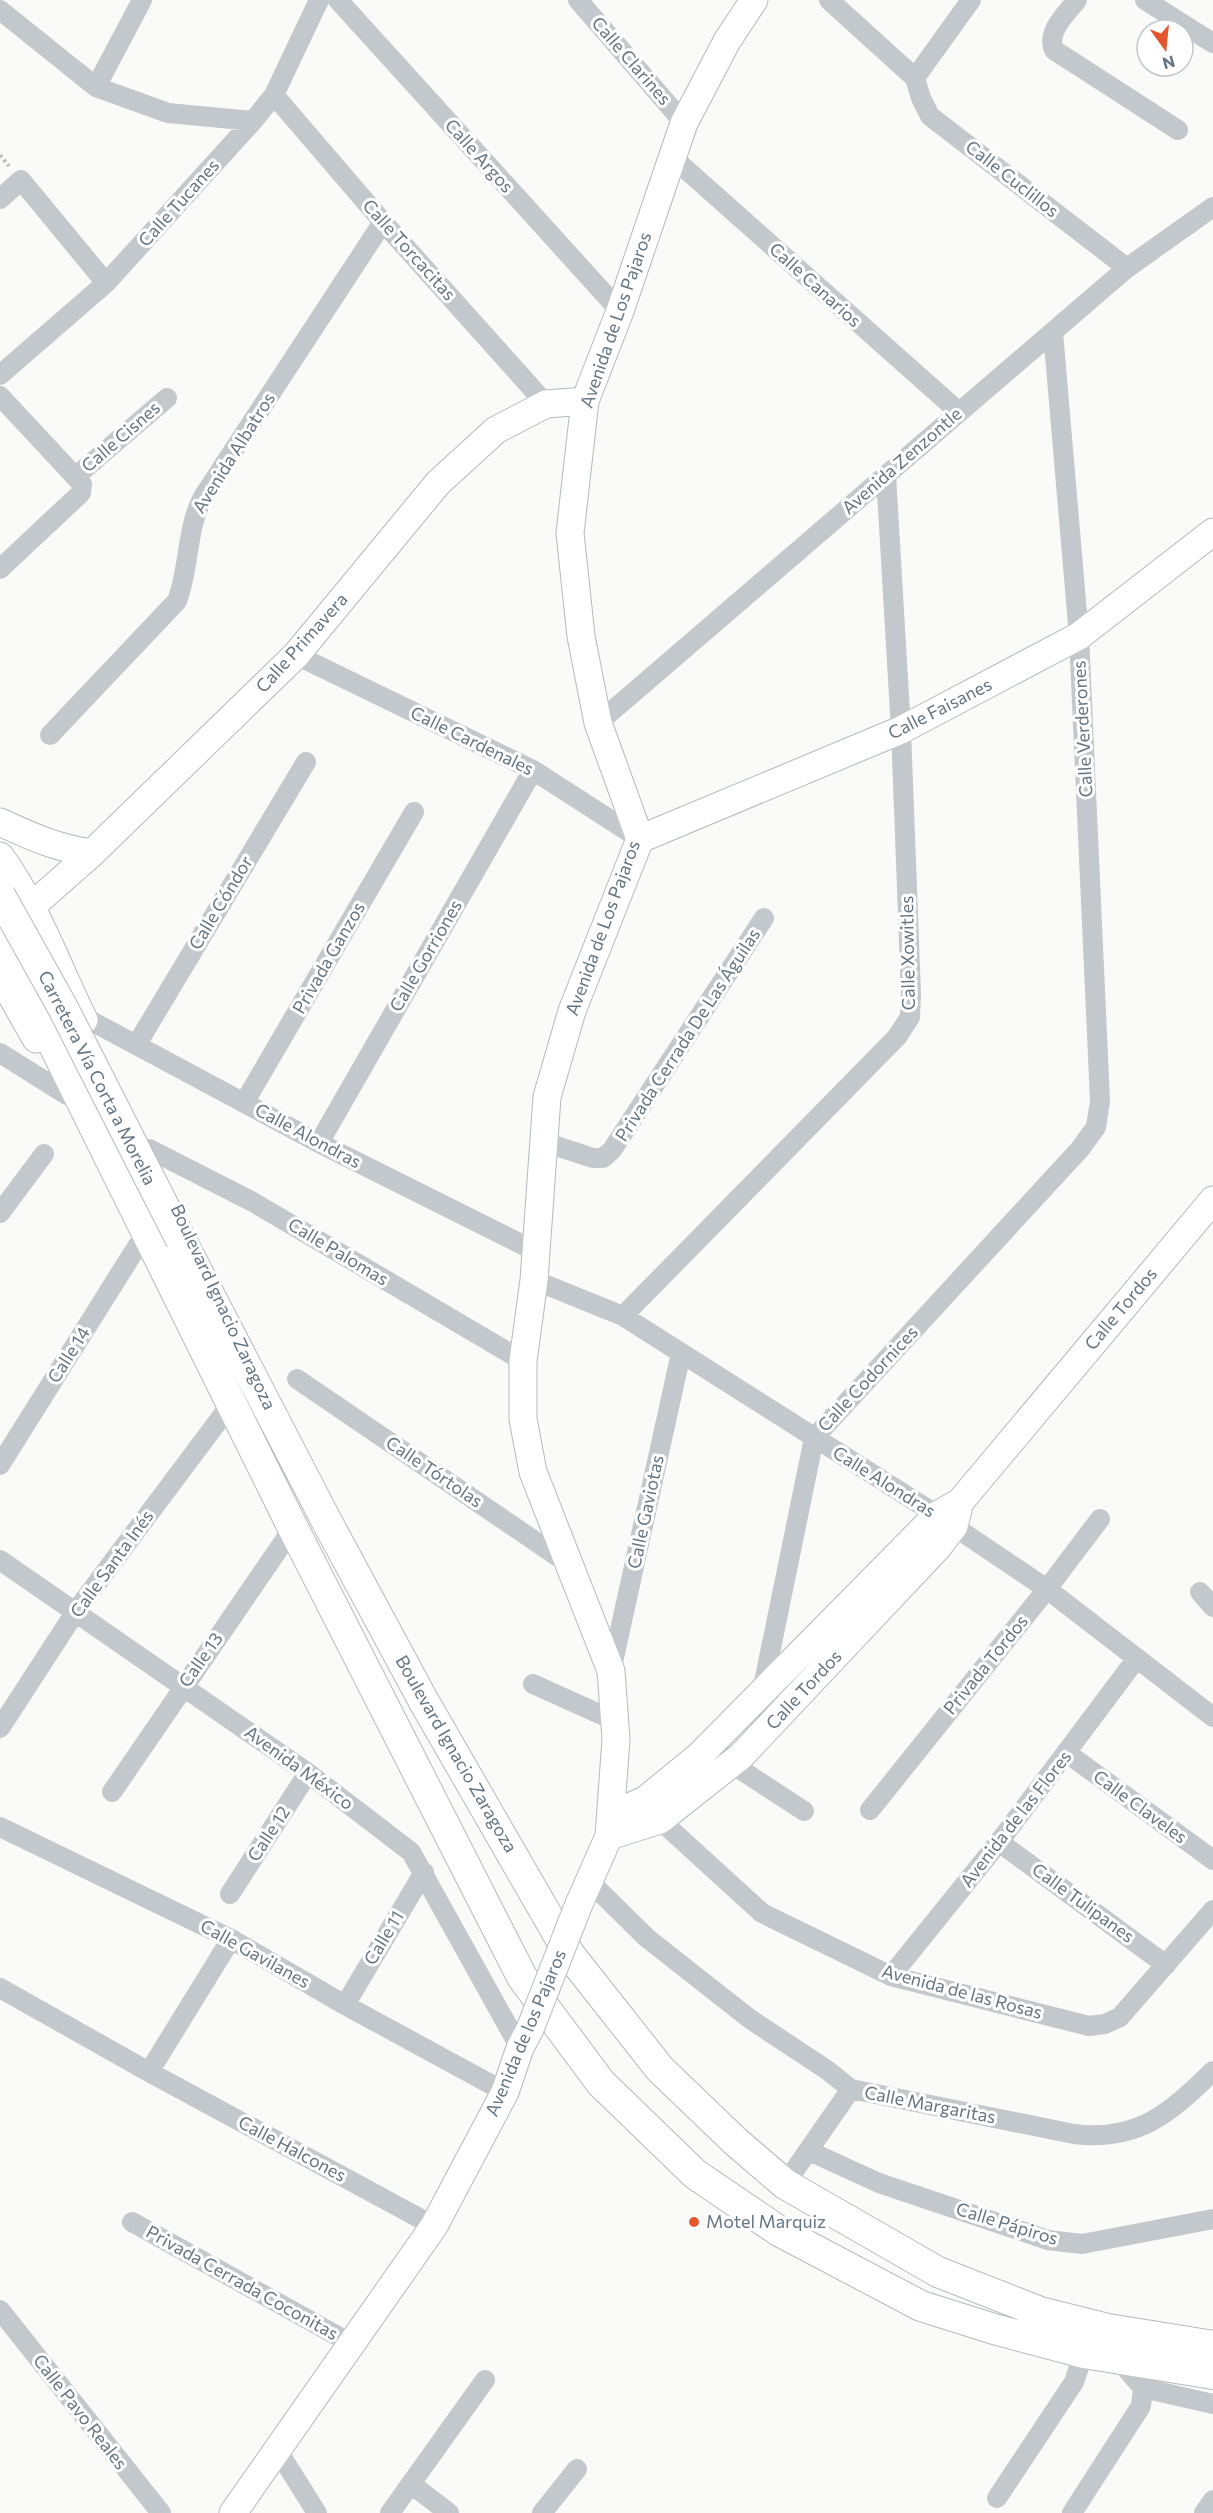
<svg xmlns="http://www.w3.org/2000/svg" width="1213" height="2513" viewBox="0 0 1213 2513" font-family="Commissioner,sans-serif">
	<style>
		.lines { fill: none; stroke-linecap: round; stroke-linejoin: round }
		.secondary-casing { stroke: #b3babf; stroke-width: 29 }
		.primary-casing { stroke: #b5babe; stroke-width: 32 }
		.path { stroke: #bbbfc2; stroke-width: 4; stroke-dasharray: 3 3; stroke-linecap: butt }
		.street { stroke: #c3c8cc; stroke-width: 20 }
		.secondary { stroke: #fff; stroke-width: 27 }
		.primary { stroke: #fff; stroke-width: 30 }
		.secondary-bridge-casing { stroke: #b3babf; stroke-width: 29; stroke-linecap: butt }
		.primary-bridge-casing { stroke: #b5babe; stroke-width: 32; stroke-linecap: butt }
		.secondary-bridge { stroke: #fff; stroke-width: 27 }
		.primary-bridge { stroke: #fff; stroke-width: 30 }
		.poi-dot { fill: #e4572e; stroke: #fff; stroke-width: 2 }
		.labels { text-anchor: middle; stroke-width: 6; stroke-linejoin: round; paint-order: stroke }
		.street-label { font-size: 18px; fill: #657683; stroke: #fff }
		.poi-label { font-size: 18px; fill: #657683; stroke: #fff; text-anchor: start }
	</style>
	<rect width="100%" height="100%" fill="#fafaf8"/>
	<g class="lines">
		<g class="secondary-casing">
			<path id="secondary" d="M0 822C30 836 59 849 92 853
				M640 839 901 730 1079 636 1213 532
				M0 856C36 905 57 965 84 1020
				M0 934 92 853 296 655 438 483 496 430 546 404 585 401
				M0 975 36 1039
				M611 1815 645 1800 699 1756 937 1515 960 1502 1213 1200
				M609 1836 660 1820 741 1756 938 1547 954 1526 960 1502
				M579 1904 609 1836 616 1739 611 1671 533 1472 523 1419V1361L534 1280 547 1097 572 1011 640 839 598 723 581 636 570 533 585 401 620 311 684 123 727 41 754 0
				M233 2513 434 2226 505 2092 520 2048 530 2029"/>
		</g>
		<g class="primary-casing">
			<path id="primary" d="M0 945 19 975 293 1528 522 1977 601 2083 695 2174 779 2231 921 2306 994 2329 1084 2353 1213 2374
				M181 1240 326 1520 423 1700 570 1955 660 2069 735 2141 785 2184 938 2272 1040 2312 1108 2329 1213 2346"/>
		</g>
		<path class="path" d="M0 155 9 166"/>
		<path class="street" d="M338 0 620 311
			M578 0 684 123
			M829 0 915 78 921 98 930 116 1127 268
			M1077 0C1066 14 1046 32 1054 50L1178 130
			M1145 0 1213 43
			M0 10 96 87 168 113 253 121
			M915 78 971 0
			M96 87 142 0
			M274 95 383 222 546 404
			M672 157 959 412
			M0 199 21 180 106 283
			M0 375 106 283 253 121 274 95 319 0
			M0 396 82 484 81 493 0 569
			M75 477 167 398
			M296 655 533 770 640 839
			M598 723 1127 268 1213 207
			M50 735 177 601C190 567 186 529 203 497L383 222
			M82 1016 319 1143 535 1251
			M137 1044 306 762
			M0 1053 67 1095
			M244 1103 414 812
			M544 1142 593 1158H603L612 1150 764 918
			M319 1143 533 770
			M149 1149 253 1202 523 1361
			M0 1213 44 1154
			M534 1280 623 1316 937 1515 1047 1589 1213 1717
			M623 1316 897 1037 910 1017 911 994 901 730 886 475
			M297 1379 570 1565
			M0 1465 138 1245
			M0 1560 308 1773 411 1852 520 2048
			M1200 1592 1213 1607
			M611 1671 681 1353
			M533 1684 615 1721
			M762 1692 814 1438 1080 1149 1096 1127 1100 1101 1079 636 1053 332
			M0 1728 76 1611 231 1404
			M1067 1753 1213 1860
			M732 1764 804 1811
			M112 1792 293 1528
			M870 1810 1047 1589 1100 1519
			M653 1811 660 1820 762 1913 891 1976 1089 2026 1105 2024 1120 2017 1213 1910
			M0 1827 231 1939 345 2005 505 2092
			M999 1842 1166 1965
			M590 1882 647 1938 750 2019 827 2070 851 2089 1074 2134C1138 2142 1170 2113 1213 2071
			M230 1894 308 1773
			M891 1976 999 1842 1137 1658
			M0 1988 149 2072 434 2226
			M345 2005 424 1872
			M149 2072 231 1939
			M809 2151 879 2183 1048 2240 1082 2244 1213 2219
			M785 2184 851 2089
			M132 2222 352 2344
			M0 2310 161 2513
			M1118 2359 1143 2388 1213 2404
			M278 2451 317 2513
			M411 2484 449 2513
			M997 2498 1074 2382 1084 2353
			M390 2513 485 2380
			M542 2513 577 2469
			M1072 2513 1141 2406 1143 2388
			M1204 2513 1213 2500"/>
		<use href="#secondary" class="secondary"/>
		<use href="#primary" class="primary"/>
		<g class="secondary-bridge-casing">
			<path id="secondary-bridge" d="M530 2029 579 1904"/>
		</g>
		<g class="primary-bridge-casing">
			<path id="primary-bridge" d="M0 895 63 1008 181 1240"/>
		</g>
		<use href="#secondary-bridge" class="secondary-bridge"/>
		<use href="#primary-bridge" class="primary-bridge"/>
	</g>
	<circle class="poi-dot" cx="694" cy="2222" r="6"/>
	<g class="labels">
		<g class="street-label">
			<text transform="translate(631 61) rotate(49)" y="6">Calle Clarines</text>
			<text transform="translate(479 156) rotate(48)" y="6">Calle Argos</text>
			<text transform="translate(1012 179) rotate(38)" y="6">Calle Cuclillos</text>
			<text transform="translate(179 203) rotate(-48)" y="6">Calle Tucanes</text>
			<text transform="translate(409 250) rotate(48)" y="6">Calle Torcacitas</text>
			<text transform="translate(815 285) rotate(42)" y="6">Calle Canarios</text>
			<text transform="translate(616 320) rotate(-71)" y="6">Avenida de Los Pajaros</text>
			<text transform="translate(121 437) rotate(-41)" y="6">Calle Cisnes</text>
			<text transform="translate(234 453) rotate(-58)" y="6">Avenida Albatros</text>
			<text transform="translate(902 461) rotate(-41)" y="6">Avenida Zenzontle</text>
			<text transform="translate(302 643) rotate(-48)" y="6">Calle Primavera</text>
			<text transform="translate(940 709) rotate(-27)" y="6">Calle Faisanes</text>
			<text transform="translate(1083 729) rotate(-93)" y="6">Calle Verderones</text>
			<text transform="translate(472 741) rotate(26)" y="6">Calle Cardenales</text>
			<text transform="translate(221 903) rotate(-59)" y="6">Calle Cóndor</text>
			<text transform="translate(603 928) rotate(-70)" y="6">Avenida de Los Pajaros</text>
			<text transform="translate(908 953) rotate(-91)" y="6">Calle Xowitles</text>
			<text transform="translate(426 956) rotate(-60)" y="6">Calle Gorriones</text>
			<text transform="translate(329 958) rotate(-60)" y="6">Privada Ganzos</text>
			<text transform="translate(688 1035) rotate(-57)" y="6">Privada Cerrada De Las Águilas</text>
			<text transform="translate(97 1078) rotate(63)" y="6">Carretera Vía Corta a Morelia</text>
			<text transform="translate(308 1136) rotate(28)" y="6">Calle Alondras</text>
			<text transform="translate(338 1252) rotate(31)" y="6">Calle Palomas</text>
			<text transform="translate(223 1307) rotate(65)" y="6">Boulevard Ignacio Zaragoza</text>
			<text transform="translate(1121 1309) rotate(-50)" y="6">Calle Tordos</text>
			<text transform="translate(69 1355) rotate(-58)" y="6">Calle 14</text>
			<text transform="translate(868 1379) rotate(-47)" y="6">Calle Codornices</text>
			<text transform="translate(434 1472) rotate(34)" y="6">Calle Tórtolas</text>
			<text transform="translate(884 1482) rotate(32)" y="6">Calle Alondras</text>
			<text transform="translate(646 1512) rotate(-78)" y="6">Calle Gaviotas</text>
			<text transform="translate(112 1564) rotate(-54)" y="6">Calle Santa Inés</text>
			<text transform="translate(201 1660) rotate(-55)" y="6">Calle 13</text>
			<text transform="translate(986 1665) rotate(-51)" y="6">Privada Tordos</text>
			<text transform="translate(804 1690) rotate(-47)" y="6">Calle Tordos</text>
			<text transform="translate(456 1754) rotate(60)" y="6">Boulevard Ignacio Zaragoza</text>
			<text transform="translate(299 1768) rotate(36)" y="6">Avenida México</text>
			<text transform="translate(1140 1807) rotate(36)" y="6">Calle Claveles</text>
			<text transform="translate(1016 1819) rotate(-52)" y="6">Avenida de las Flores</text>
			<text transform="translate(269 1834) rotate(-57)" y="6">Calle 12</text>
			<text transform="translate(1083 1903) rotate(36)" y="6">Calle Tulipanes</text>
			<text transform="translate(384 1938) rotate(-59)" y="6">Calle 11</text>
			<text transform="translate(255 1954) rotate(29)" y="6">Calle Gavilanes</text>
			<text transform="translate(962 1992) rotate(15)" y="6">Avenida de las Rosas</text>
			<text transform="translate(526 2033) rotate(-67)" y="6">Avenida de los Pajaros</text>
			<text transform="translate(930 2105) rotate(11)" y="6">Calle Margaritas</text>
			<text transform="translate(292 2149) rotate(28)" y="6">Calle Halcones</text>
			<text transform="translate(1007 2224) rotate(17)" y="6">Calle Pápiros</text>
			<text transform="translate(242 2283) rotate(29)" y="6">Privada Cerrada Coconitas</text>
			<text transform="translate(80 2412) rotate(52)" y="6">Calle Pavo Reales</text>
		</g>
		<g class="poi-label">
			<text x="706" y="2228">Motel Marquiz</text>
		</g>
	</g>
	<g transform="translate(1165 48) rotate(165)"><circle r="28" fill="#ffffff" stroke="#c1c8cd" stroke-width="1.5"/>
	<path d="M0-4.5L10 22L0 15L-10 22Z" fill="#e4572e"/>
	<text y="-9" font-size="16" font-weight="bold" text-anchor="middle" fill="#657683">N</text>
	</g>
</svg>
